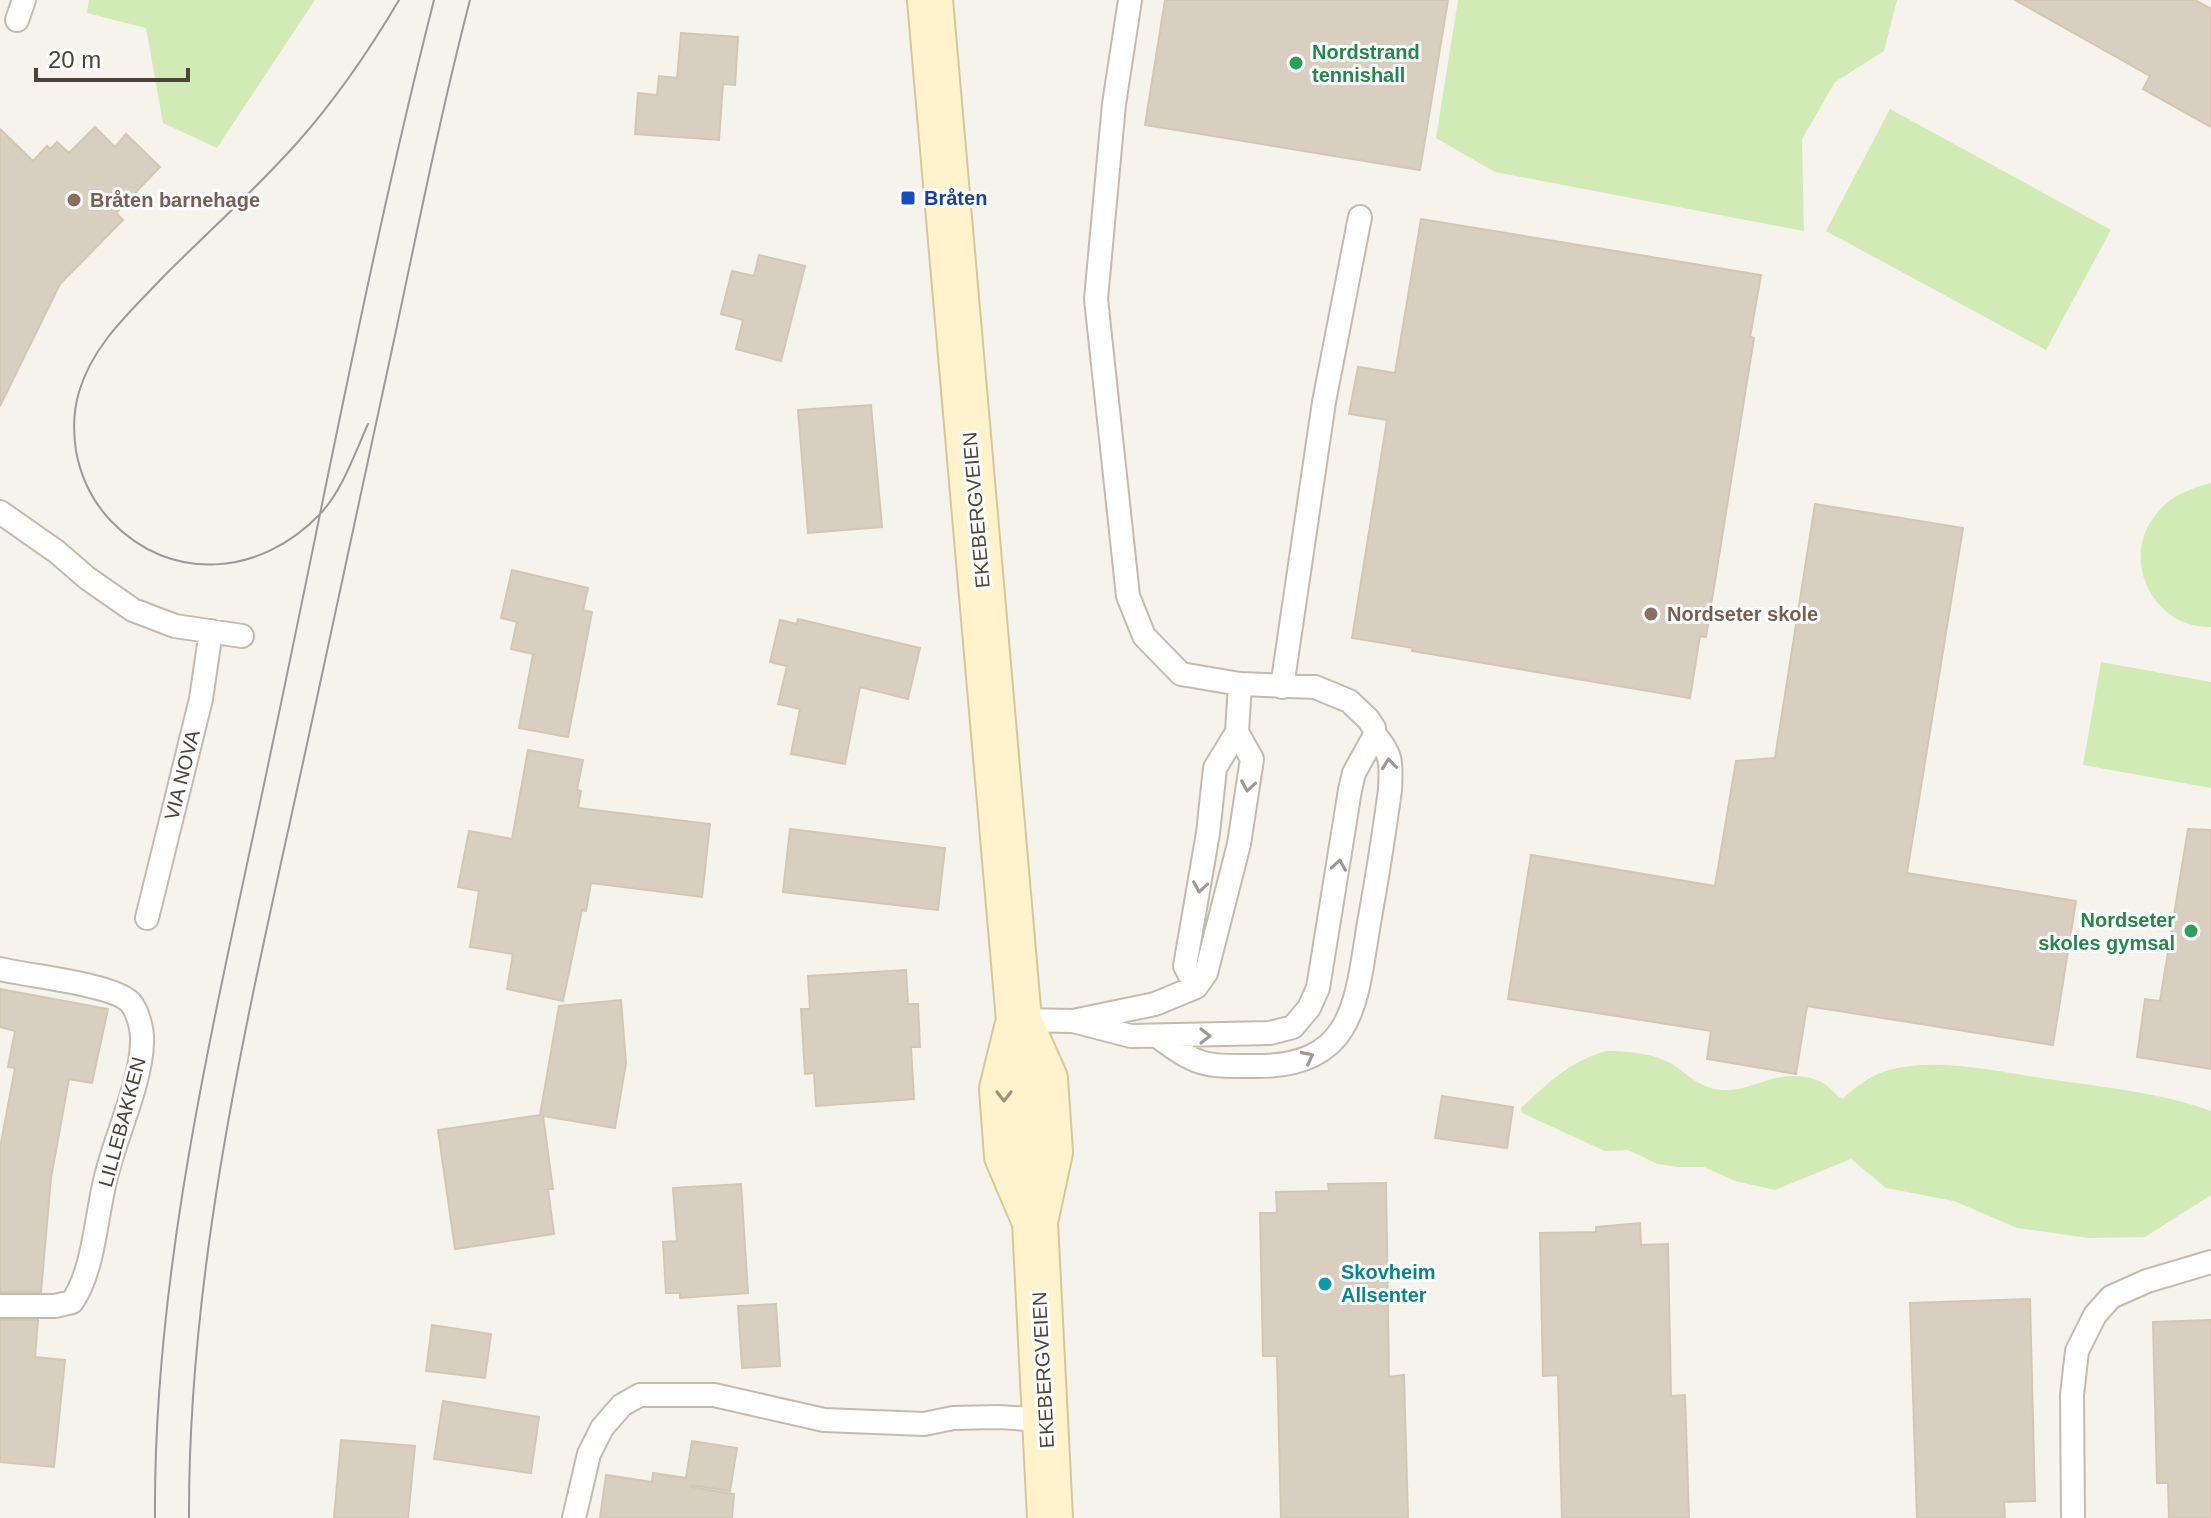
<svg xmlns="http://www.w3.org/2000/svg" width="2211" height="1518" viewBox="0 0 2211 1518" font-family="Helvetica,sans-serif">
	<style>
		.green { fill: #d2eab5 }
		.building { fill: #d8cfc1; stroke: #d3c7b4; stroke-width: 2 }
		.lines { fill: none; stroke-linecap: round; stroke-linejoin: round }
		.service-casing { stroke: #c2bbae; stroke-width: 26 }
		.secondary-casing { stroke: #d6c79b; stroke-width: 48 }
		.service { stroke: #fff; stroke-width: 22 }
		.secondary { stroke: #fff3cd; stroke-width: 44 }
		.tram { stroke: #9a9a9a; stroke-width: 2 }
		.oneway { stroke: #9c9892 }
		.oneway2 { stroke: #9c937c }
		.leisure-dot { fill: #2e9e5b; stroke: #fff; stroke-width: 3 }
		.transit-dot { fill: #1a4fb4; stroke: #fff; stroke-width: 3 }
		.education-dot { fill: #8d6e63; stroke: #fff; stroke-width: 3 }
		.culture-dot { fill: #0f9aa8; stroke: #fff; stroke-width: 3 }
		.labels { text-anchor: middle; stroke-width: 6; stroke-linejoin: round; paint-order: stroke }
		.leisure-label { font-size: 20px; font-weight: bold; fill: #27864d; stroke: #fff; text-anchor: start }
		.transit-label { font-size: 20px; font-weight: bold; fill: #164399; stroke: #fff; text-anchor: start }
		.education-label { font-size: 20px; font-weight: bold; fill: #785e54; stroke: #fff; text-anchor: start }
		.street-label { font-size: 20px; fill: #4b4439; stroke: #fff }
		.culture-label { font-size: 20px; font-weight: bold; fill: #0d838f; stroke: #fff; text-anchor: start }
	</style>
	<rect width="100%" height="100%" fill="#f6f3ec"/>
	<path class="green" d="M89 0H315L217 148 163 123 146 28 87 13Z
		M1458 0H1897L1884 51 1835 82 1802 139 1804 231 1495 172 1436 138Z
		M1890 109 2111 230 2046 350 1826 231Z
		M2211 483V627C2155 629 2120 562 2154 517 2168 497 2188 489 2211 483Z
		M2101 662 2211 682V788L2083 765Z
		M1606 1051C1628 1051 1653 1053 1672 1064 1686 1073 1698 1086 1715 1089 1749 1097 1775 1065 1817 1080 1827 1083 1833 1093 1842 1099 1856 1087 1870 1075 1889 1070 1939 1057 1997 1072 2048 1079 2102 1087 2159 1092 2211 1111V1195L2145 1237 2089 1238 2017 1228 1954 1201 1886 1188 1851 1159 1775 1190 1735 1181 1704 1167H1678L1658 1164 1628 1150 1605 1151 1522 1113 1521 1108C1547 1084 1570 1061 1606 1051Z"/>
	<path class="building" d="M1165 0H1448L1420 170 1145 125Z
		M2015 0H2195L2211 9V127L2143 89 2150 76Z
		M681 33 738 37 735 85 723 84 719 140 635 134 638 93 657 95 659 76 677 78Z
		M95 127 115 147 126 134 160 167 116 213 123 220 60 284 0 406V129L33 161 47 146 50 149 57 142 69 153Z
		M1421 219 1761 275 1750 337 1754 338 1706 637 1700 636 1690 698 1412 651 1413 648 1352 638 1387 420 1349 414 1358 367 1395 373Z
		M759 255 805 266 781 361 736 349 743 320 721 314 732 271 754 276Z
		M871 405 882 527 808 533 798 410Z
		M1815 504 1963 528 1907 873 2076 901 2053 1045 1807 1006 1796 1074 1707 1059 1711 1031 1508 999 1531 855 1715 886 1736 761 1775 758Z
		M512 570 588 588 583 610 592 612 568 737 519 728 533 654 511 649 517 622 501 618Z
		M798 619 920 648 908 699 860 687 845 764 791 754 800 709 778 704 787 666 770 662 780 620 797 624Z
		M528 750 583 760 577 790 581 791 578 808 710 824 702 897 591 883 586 911 582 910 563 1001 507 989 513 954 470 947 479 891 458 887 469 831 512 839Z
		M790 829 945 848 938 910 783 892Z
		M2188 829 2211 830V1069L2137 1057 2145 999 2160 1001Z
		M906 970 908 1004H918L920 1047H911L914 1099 816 1106 814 1073 805 1074 801 1009H810L808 976Z
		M0 989 108 1009 92 1083 69 1079 51 1178 41 1292H0V1148L15 1068 8 1067 15 1031 0 1027Z
		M621 1000 626 1063 615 1128 543 1116 553 1189H548L554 1234 455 1249 438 1130 540 1115 559 1006Z
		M1442 1096 1513 1107 1507 1148 1435 1138Z
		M1386 1183 1389 1377 1404 1375 1408 1518H1281L1277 1356H1263L1260 1213H1277L1276 1192 1329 1191 1328 1184Z
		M741 1184 748 1293 680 1298V1293H666L663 1242 677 1241 673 1188Z
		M1640 1223 1641 1245 1668 1244 1671 1396 1685 1395 1689 1518H1562L1558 1375 1543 1376 1540 1233 1596 1232V1227Z
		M2030 1299 2035 1501 2004 1502 2005 1518H1917L1910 1303Z
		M776 1304 780 1366 742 1368 738 1306Z
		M0 1320H38L35 1357 65 1360 54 1467 0 1462Z
		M2211 1320V1518H2169L2168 1483H2157L2153 1322Z
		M432 1325 491 1334 485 1378 426 1371Z
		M443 1401 539 1417 531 1473 434 1459Z
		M341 1440 415 1446 408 1518H334Z
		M692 1441 737 1448 730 1491 692 1485 691 1487 734 1494 732 1518H600L606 1475 652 1482 653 1473 686 1478Z"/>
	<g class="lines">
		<g class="service-casing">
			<path id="service" d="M17 20 24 0
				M0 512 57 552 87 578 133 610 175 626 242 636
				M1282 687 1324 402 1360 217
				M147 918 201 699 211 631
				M0 969C28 976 112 984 130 1002 138 1011 143 1031 142 1043 141 1082 117 1133 107 1173 96 1212 95 1269 72 1302L55 1306H0
				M1196 987 1185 966 1208 833 1215 768 1237 732
				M1019 1020 1073 1021 1155 1004 1196 987 1206 973 1239 844 1252 759 1237 732 1240 684
				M1073 1021 1131 1036 1270 1033 1293 1027 1309 1008 1318 988 1350 790 1354 773 1375 735 1374 728 1368 719 1349 701 1315 687 1240 684 1181 674 1144 636 1128 596 1096 299 1114 104 1130 0
				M1157 1036C1200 1068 1205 1066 1258 1066 1356 1066 1356 999 1369 923 1377 879 1384 834 1390 790 1391 763 1393 756 1375 735
				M574 1518 589 1454 602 1428 622 1405 640 1395H714L824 1420 924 1424 953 1418 998 1417 1046 1420
				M2073 1518 2072 1395 2077 1351 2095 1315 2111 1297 2147 1281 2211 1262"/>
		</g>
		<g class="secondary-casing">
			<path id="secondary" d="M930 0 1019 1020 1002 1089 1007 1156 1035 1222
				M1019 1020 1045 1079 1050 1152 1035 1222 1050 1518"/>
		</g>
		<use href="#service" class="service"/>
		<use href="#secondary" class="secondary"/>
		<path class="tram" d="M368 424C355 453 342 491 320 514 261 576 171 584 111 521 92 501 81 478 76 451 73 431 73 412 79 392 93 344 131 311 164 276 208 232 255 190 297 143 336 99 369 51 399 0
			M155 1518C153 1261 219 1002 271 751 324 501 371 248 434 0
			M189 1518C188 1249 256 982 312 721 340 589 369 458 397 326 420 217 442 108 470 0"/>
	</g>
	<defs><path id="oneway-chevron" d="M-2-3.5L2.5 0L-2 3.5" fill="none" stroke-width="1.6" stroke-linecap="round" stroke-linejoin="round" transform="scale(2)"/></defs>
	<g class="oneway">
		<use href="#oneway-chevron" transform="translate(1389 764) rotate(-96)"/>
		<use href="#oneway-chevron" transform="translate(1248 786) rotate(99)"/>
		<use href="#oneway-chevron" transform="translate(1339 865) rotate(-81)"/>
		<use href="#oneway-chevron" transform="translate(1200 887) rotate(99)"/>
		<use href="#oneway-chevron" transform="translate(1205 1036)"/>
		<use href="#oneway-chevron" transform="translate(1308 1057) rotate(-27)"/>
	</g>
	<use class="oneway2" href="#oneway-chevron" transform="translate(1004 1096) rotate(90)"/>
	<g class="leisure-dot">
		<circle cx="1296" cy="63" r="8"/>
		<circle cx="2191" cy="931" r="8"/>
	</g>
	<rect class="transit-dot" x="900" y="190" width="16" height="16" rx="4"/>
	<g class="education-dot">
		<circle cx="74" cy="200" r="8"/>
		<circle cx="1651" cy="614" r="8"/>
	</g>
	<circle class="culture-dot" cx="1325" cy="1284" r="8"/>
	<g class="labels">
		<g class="leisure-label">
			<text x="1312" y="59">Nordstrand<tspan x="1312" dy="23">tennishall</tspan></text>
			<text x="2175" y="927" text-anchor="end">Nordseter<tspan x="2175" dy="23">skoles gymsal</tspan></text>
		</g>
		<g class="transit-label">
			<text x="924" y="205">Bråten</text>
		</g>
		<g class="education-label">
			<text x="90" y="207">Bråten barnehage</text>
			<text x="1667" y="621">Nordseter skole</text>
		</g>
		<g class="street-label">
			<text transform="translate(976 510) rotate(-95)" y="7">EKEBERGVEIEN</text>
			<text transform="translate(182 775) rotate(-76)" y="7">VIA NOVA</text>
			<text transform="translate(122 1122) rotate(-75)" y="7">LILLEBAKKEN</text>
			<text transform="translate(1043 1370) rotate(-93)" y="7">EKEBERGVEIEN</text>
		</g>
		<g class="culture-label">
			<text x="1341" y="1279">Skovheim<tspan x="1341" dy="23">Allsenter</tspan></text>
		</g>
	</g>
	<path d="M36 68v12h152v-12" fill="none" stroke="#4b4439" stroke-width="4"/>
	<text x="48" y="68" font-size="24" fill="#4b4439" stroke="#ffffff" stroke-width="6" paint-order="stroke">20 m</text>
</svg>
